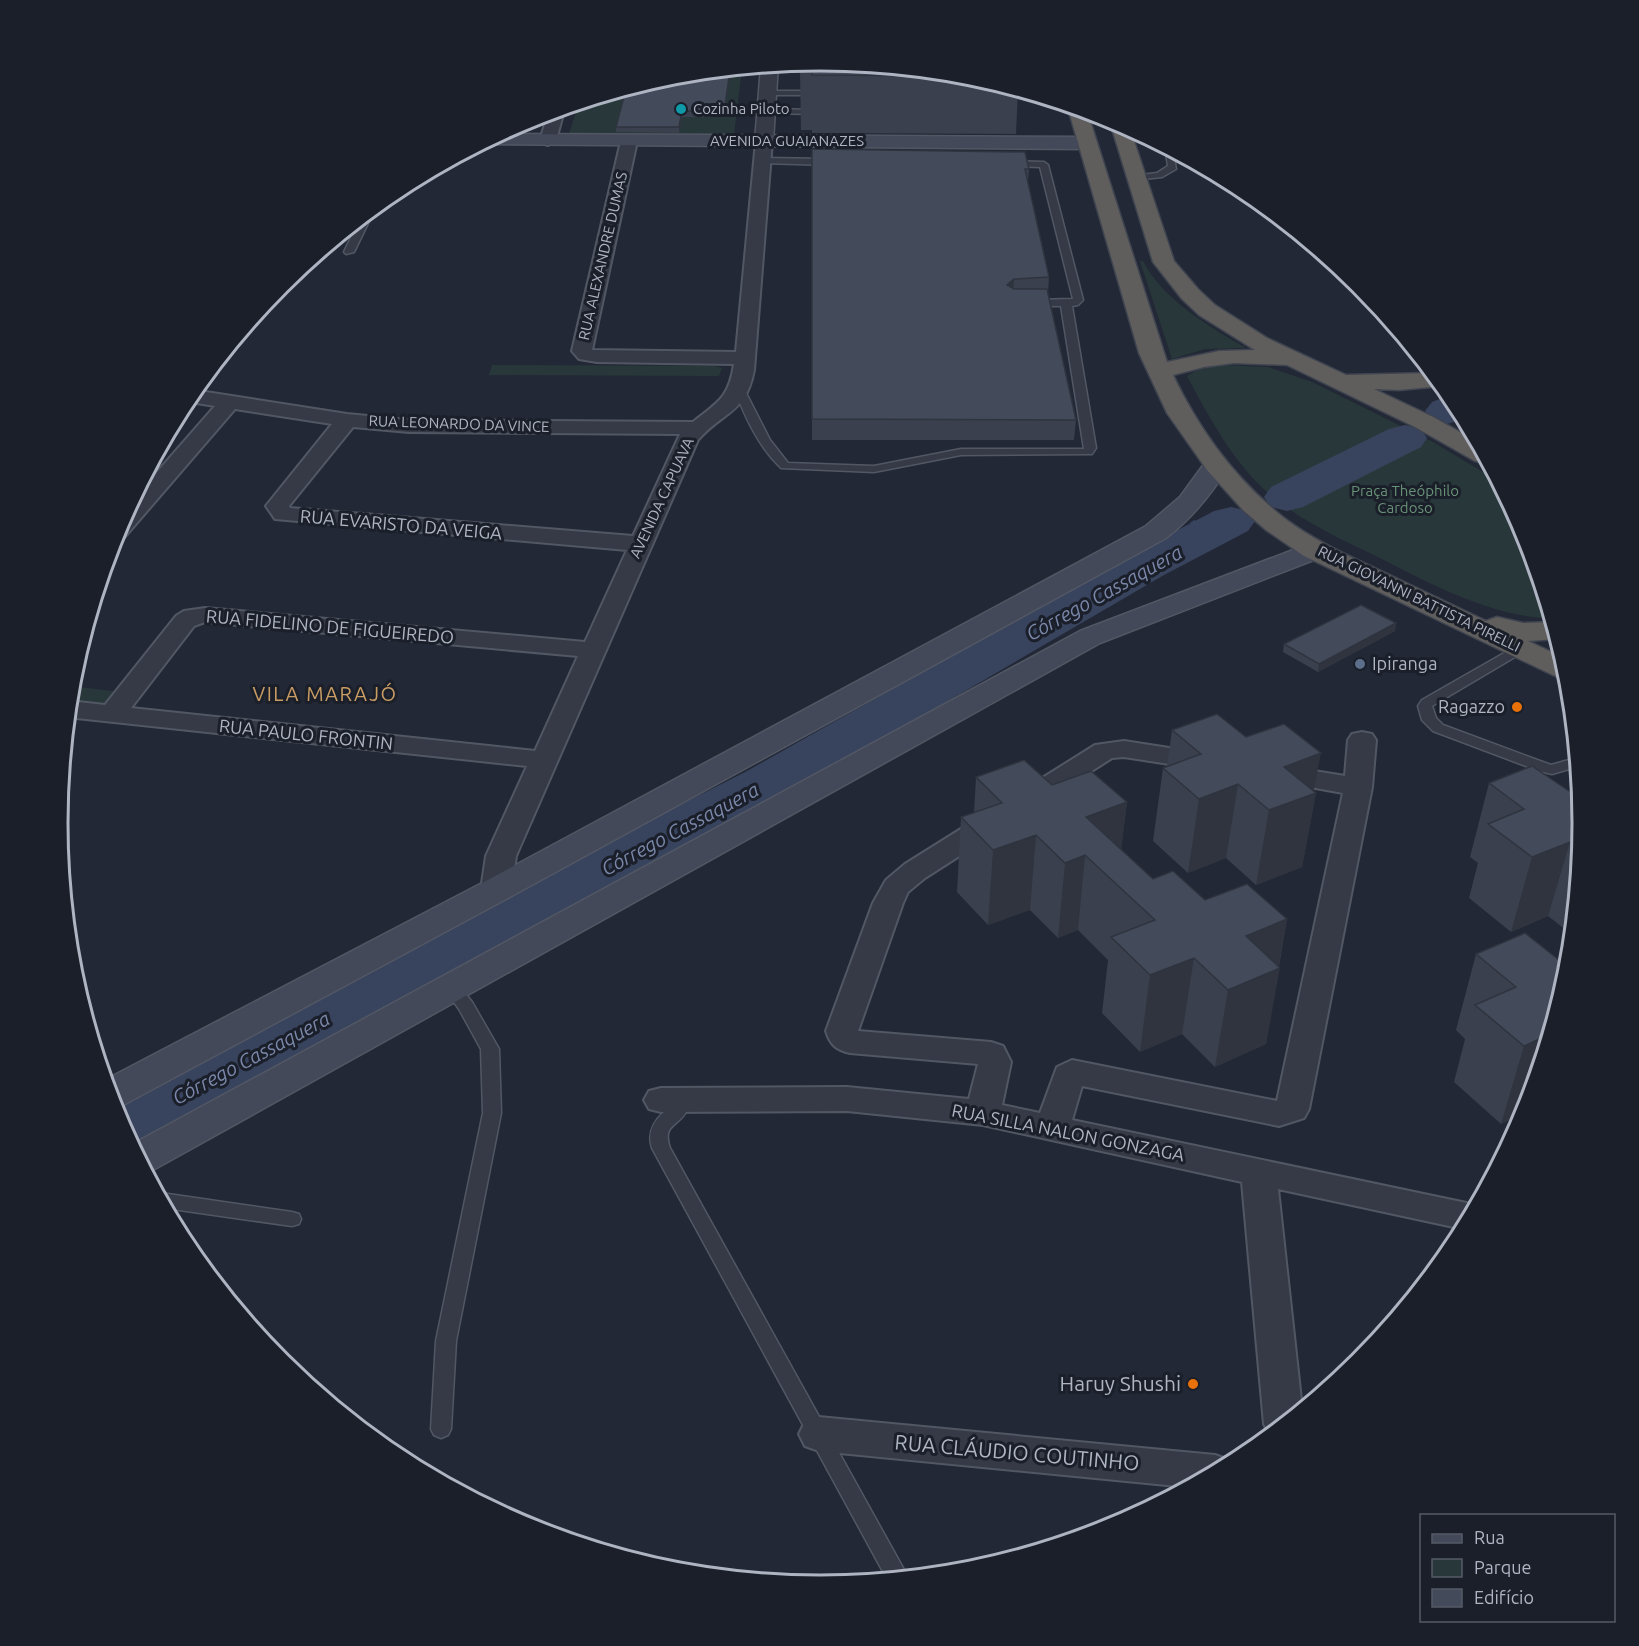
<svg xmlns="http://www.w3.org/2000/svg" width="1639" height="1646" viewBox="0 0 1639 1646" font-family="Ubuntu,sans-serif">
	<style>
		.green { fill: #28383a }
		.lines { fill: none; stroke-linecap: round; stroke-linejoin: round }
		.stream { fill: #38435e; fill-rule: evenodd }
		.river { fill: #38435e; fill-rule: evenodd }
		.service-casing { stroke: #525764; stroke-width: 3 }
		.minor-casing { stroke: #525764; stroke-width: 4 }
		.tertiary-casing { stroke: #525764; stroke-width: 3 }
		.secondary-casing { stroke: #525764; stroke-width: 3 }
		.trunk-casing { stroke: #3f4451; stroke-width: 3 }
		.service { fill: #353a46; fill-rule: evenodd }
		.minor { fill: #353a46; fill-rule: evenodd }
		.tertiary { fill: #353a46; fill-rule: evenodd }
		.secondary { fill: #434959; fill-rule: evenodd }
		.trunk { fill: #5f5e5c; fill-rule: evenodd }
		.wall { fill: #3a404d }
		.shaded-wall { fill: #2f343f }
		.building { fill: #434a5a; stroke: #2f343f; stroke-width: 1.5 }
		.culture-dot { fill: #0f9aa8; stroke: #1a1f2a; stroke-width: 2 }
		.service-dot { fill: #5c6f8a; stroke: #1a1f2a; stroke-width: 2 }
		.food-dot { fill: #e8710a; stroke: #1a1f2a; stroke-width: 2 }
		.labels { text-anchor: middle; stroke-width: 6; stroke-linejoin: round; paint-order: stroke }
		.far-poi-label { font-size: 15px; fill: #afb4c3; stroke: #1a1f2a; text-anchor: start }
		.far-street-label { font-size: 15px; fill: #afb4c3; stroke: #1a1f2a }
		.far-park-label { font-size: 15px; fill: #699177; stroke: #1a1f2a }
		.street-label { font-size: 18px; fill: #afb4c3; stroke: #1a1f2a }
		.poi-label { font-size: 18px; fill: #afb4c3; stroke: #1a1f2a; text-anchor: start }
		.water-label { font-size: 20px; font-style: italic; fill: #7a87a9; stroke: #1a1f2a }
		.neighbourhood-label { font-size: 20px; letter-spacing: 1.5px; fill: #c99d64; stroke: #1a1f2a }
		.near-poi-label { font-size: 21px; fill: #afb4c3; stroke: #1a1f2a; text-anchor: end }
		.near-street-label { font-size: 21px; fill: #afb4c3; stroke: #1a1f2a }
		.rim { fill: none; stroke: #afb4c3; stroke-width: 3 }
	</style>
	<rect width="100%" height="100%" fill="#222835"/>
	<path class="green" d="M742 68 734 135 569 134 579 103 671 75Z
		M1140 261H1143C1162 299 1210 327 1246 348L1205 349 1172 359Z
		M492 365 714 366 722 368 719 376 489 375Z
		M1220 365 1268 367 1312 382 1433 442 1491 477C1520 500 1539 582 1550 618 1492 618 1423 580 1372 554 1338 538 1302 521 1273 497 1235 466 1210 419 1187 376L1197 370Z
		M71 686 120 692 105 705 69 706Z"/>
	<g class="lines">
		<path class="stream" d="M1194 520 1214 528 1215 530 1211 533 1191 525 1190 523Z"/>
		<path class="river" d="M1450 395 1464 419 1447 424 1432 420 1425 411 1432 402Z
			M1405 425 1421 429 1427 438 1421 447 1303 507 1287 511 1271 507 1264 497 1271 487 1389 429Z
			M1231 507 1248 511 1255 521 1248 531 1164 575 787 795 504 947 147 1145 133 1149 115 1114 111 1102 460 917 747 771 1130 555 1214 511Z"/>
		<g class="service-casing">
			<path id="service" d="M737 69H769L773 71 769 73 707 72Z
				M764 91H821L825 93 821 95H767L763 93Z
				M766 109 819 110 823 112 819 114 763 113 762 111Z
				M1165 147 1173 152 1176 169 1162 177 1134 180V176L1157 173 1168 166Z
				M761 158 830 159 834 162 830 165 758 163V159Z
				M1004 161 1044 162 1048 165 1083 300 1078 305 1072 306 1096 448 1092 454 961 455 874 472 781 468C758 446 746 418 734 389L735 387H743L770 440 788 463 874 466 961 449H1084L1061 306H1032L1027 303 1032 300 1073 299 1040 167 1007 166 1003 163Z
				M372 209 374 211 354 252 346 254 344 252 361 217Z
				M1520 644 1527 648 1525 651 1432 706 1436 718 1443 725 1551 765 1576 758V767L1552 774 1539 771 1433 731 1422 720 1418 706 1422 700Z
				M451 981 457 983 472 1002 499 1049 501 1113 456 1341 451 1429 448 1435 441 1438 434 1435 431 1429 436 1341 483 1113 481 1049 459 1009 443 987 445 983Z
				M662 1095 683 1107 686 1112C677 1127 662 1125 670 1148L908 1577 887 1579 652 1148C647 1133 653 1122 664 1112L653 1101 656 1096Z
				M161 1193 292 1212 299 1214 301 1219 299 1224 292 1226 165 1208 157 1194Z"/>
		</g>
		<g class="minor-casing">
			<path id="minor" d="M565 107 556 140 548 145 542 143 540 140 549 112Z
				M629 136 637 141 592 350 736 352 756 141 764 136 772 141 754 370C746 414 723 411 698 440L516 856 511 890 507 897 496 900 485 897 481 890 486 856 527 766 67 717 69 701 105 705 176 616 184 611 205 608 585 642 627 550 275 519 266 506 332 424 235 409 122 540 112 541 131 502 215 406 184 401 193 390 347 414 409 420 693 422C718 402 729 398 734 364L597 362 579 359 572 351 621 141ZM353 427 409 432 680 434 633 536 290 508 289 506ZM205 622 578 656 535 751 131 708 194 626Z
				M1362 732 1372 734 1376 740 1372 787 1309 1109 1304 1118 1279 1126 1082 1086 1072 1120 1476 1205 1463 1229 1278 1189 1302 1409 1270 1435 1264 1424 1242 1182 983 1125 847 1111 661 1112 649 1109 644 1100 649 1091 661 1088 847 1087 969 1099 978 1064 850 1053C837 1050 830 1045 826 1031L873 903 886 880 905 864 1095 745 1124 741 1208 754 1218 756 1222 762 1218 768 1208 770 1124 757 1112 758 925 878 908 892 903 903 858 1031 991 1042 1003 1046 1011 1062 1002 1105 1040 1113 1057 1067 1072 1060 1277 1101 1343 793 1277 781 1267 779 1263 773 1267 767 1277 765 1345 776 1348 740 1352 734Z
				M819 1417 1215 1455 1229 1460 1231 1463 1187 1487 819 1451 805 1446 799 1434 805 1422Z"/>
		</g>
		<g class="tertiary-casing">
			<path id="tertiary" d="M778 65 773 141 771 145H757L755 141 761 66Z"/>
		</g>
		<g class="secondary-casing">
			<path id="secondary" d="M498 134 1088 137 1095 139 1097 143 1095 147 1088 149 480 144Z
				M1216 457 1225 460 1229 465C1212 494 1192 518 1166 538L508 898 123 1105 113 1108 105 1080 484 882 1146 526 1180 497 1207 460Z
				M1314 542 1324 544 1328 550 1324 556 1100 643 153 1170 146 1172 131 1145 1080 631Z"/>
		</g>
		<g class="trunk-casing">
			<path id="trunk" d="M1069 106 1087 111 1167 362 1219 351 1255 350 1199 315 1182 299 1153 262 1110 122 1112 119 1130 129 1174 261 1198 289 1215 305 1267 338 1346 375 1432 373 1442 386 1399 390 1374 389 1433 417 1476 441 1487 463 1475 461 1415 427 1287 365 1234 363 1204 367 1173 375C1199 430 1236 480 1284 518 1313 540 1346 555 1379 570 1415 587 1450 604 1486 621L1497 617 1523 623 1552 622 1557 639 1528 641 1562 657 1568 678 1555 676 1304 556 1266 530 1243 510 1207 470 1167 413 1139 353 1068 108Z"/>
		</g>
		<use href="#service" class="service"/>
		<use href="#minor" class="minor"/>
		<use href="#tertiary" class="tertiary"/>
		<use href="#secondary" class="secondary"/>
		<use href="#trunk" class="trunk"/>
	</g>
	<path class="wall" d="M800 72 969 75 1018 90 1016 134 812 133V130H801Z
		M730 76 724 117H682L679 133 616 132V127Z
		M812 149 1029 169 1028 183 1049 277 1048 294 1076 420 1074 440H812Z
		M1396 623 1395 631 1318 672 1283 652 1284 644Z
		M1172 730 1316 793 1302 867 1256 885 1226 858 1188 873 1153 841 1163 768 1167 766Z
		M976 777 1052 785 1127 802 1121 849 1153 879 1205 900 1287 919 1266 1044 1215 1067 1182 1034 1140 1052 1102 1013 1108 960 1078 930 1058 938 1030 910 988 925 957 892 961 817 974 813Z
		M1489 783 1582 823 1571 934 1548 916 1511 932 1469 898 1478 863 1470 857Z
		M1476 954 1567 972 1525 1112 1501 1124 1454 1082 1465 1039 1456 1030Z"/>
	<path class="shaded-wall" d="M730 71V76L724 117V111Z
		M682 111V117L679 133V127Z
		M1014 279 1013 298 1007 285Z
		M1396 623 1395 631 1318 672 1319 664Z
		M1321 753 1313 794 1316 793 1302 867 1256 885 1269 810 1284 767Z
		M1238 784 1226 858 1188 873 1199 799Z
		M1127 802 1118 876 1085 855 1078 930 1058 938 1065 863 1086 817Z
		M1036 835 1030 910 988 925 993 850Z
		M1570 842 1548 916 1511 932 1532 857Z
		M1287 919 1278 969 1280 968 1266 1044 1215 1067 1228 990 1246 936Z
		M1194 958 1182 1034 1140 1052 1150 975Z
		M1548 1035 1525 1112 1501 1124 1524 1046Z"/>
	<path class="building" d="M820 61 969 75 970 76 812 75V72H800L801 62Z
		M715 71H730L724 111H682L679 127H616L626 89 671 75Z
		M812 149 1025 152 1029 169H1025L1049 277 1014 279 1007 285 1014 289H1047L1076 420 812 419Z
		M1361 605 1396 623 1319 664 1284 644Z
		M1217 714 1246 737 1284 724 1321 753 1284 767 1316 793 1269 810 1238 784 1199 799 1163 768 1201 754 1172 730Z
		M1024 760 1052 785 1091 771 1127 802 1086 817 1153 879 1173 871 1205 900 1247 884 1287 919 1246 936 1280 968 1228 990 1194 958 1150 975 1111 937 1155 920 1085 855 1065 863 1036 835 993 850 961 817 1002 803 976 777Z
		M1532 766 1569 791 1578 787 1582 823 1579 849 1570 842 1532 857 1488 824 1524 809 1489 783Z
		M1525 933 1564 964 1568 963 1567 972 1548 1035 1524 1046 1475 1005 1516 987 1476 954Z"/>
	<circle class="culture-dot" cx="681" cy="109" r="6"/>
	<circle class="service-dot" cx="1360" cy="664" r="6"/>
	<g class="food-dot">
		<circle cx="1517" cy="707" r="6"/>
		<circle cx="1193" cy="1384" r="6"/>
	</g>
	<g class="labels">
		<g class="far-poi-label">
			<text x="693" y="114">Cozinha Piloto</text>
		</g>
		<g class="far-street-label">
			<text x="787" y="146">AVENIDA GUAIANAZES</text>
			<text transform="translate(603 256) rotate(-77)" y="5">RUA ALEXANDRE DUMAS</text>
			<text transform="translate(459 424) rotate(2)" y="5">RUA LEONARDO DA VINCE</text>
			<text transform="translate(662 498) rotate(-65)" y="5">AVENIDA CAPUAVA</text>
			<text transform="translate(1419 599) rotate(26)" y="5">RUA GIOVANNI BATTISTA PIRELLI</text>
		</g>
		<g class="far-park-label">
			<text x="1405" y="496">Praça Theóphilo<tspan x="1405" dy="17">Cardoso</tspan></text>
		</g>
		<g class="street-label">
			<text transform="translate(401 525) rotate(5)" y="6">RUA EVARISTO DA VEIGA</text>
			<text transform="translate(330 627) rotate(5)" y="6">RUA FIDELINO DE FIGUEIREDO</text>
			<text transform="translate(306 735) rotate(6)" y="6">RUA PAULO FRONTIN</text>
			<text transform="translate(1068 1133) rotate(11)" y="6">RUA SILLA NALON GONZAGA</text>
		</g>
		<g class="poi-label">
			<text x="1372" y="670">Ipiranga</text>
			<text x="1505" y="713" text-anchor="end">Ragazzo</text>
		</g>
		<g class="water-label">
			<text transform="translate(1104 593) rotate(-29)" y="7">Córrego Cassaquera</text>
			<text transform="translate(680 829) rotate(-28)" y="7">Córrego Cassaquera</text>
			<text transform="translate(251 1058) rotate(-28)" y="7">Córrego Cassaquera</text>
		</g>
		<g class="neighbourhood-label">
			<text x="325" y="701">VILA MARAJÓ</text>
		</g>
		<g class="near-poi-label">
			<text x="1181" y="1391">Haruy Shushi</text>
		</g>
		<g class="near-street-label">
			<text transform="translate(1017 1453) rotate(5)" y="7">RUA CLÁUDIO COUTINHO</text>
		</g>
	</g>
	<path d="M0 0H1639V1646H0ZM68 823a752 752 0 1 1 1504 0a752 752 0 1 1-1504 0Z" fill="#1a1f2a" fill-rule="evenodd"/>
	<path class="rim" d="M68 823a752 752 0 1 1 1504 0a752 752 0 1 1-1504 0Z"/>
	<rect x="1420" y="1514" width="195" height="108" fill="#1a1f2a" stroke="#565b67" stroke-width="1.5"/>
	<rect x="1432" y="1534" width="30" height="9" fill="#434959" stroke="#565b67" stroke-width="1.5"/>
	<text x="1474" y="1544" font-size="18" fill="#afb4c3">Rua</text>
	<rect x="1432" y="1559" width="30" height="18" fill="#28383a" stroke="#565b67" stroke-width="1.5"/>
	<text x="1474" y="1574" font-size="18" fill="#afb4c3">Parque</text>
	<rect x="1432" y="1589" width="30" height="18" fill="#434a5a" stroke="#565b67" stroke-width="1.5"/>
	<text x="1474" y="1604" font-size="18" fill="#afb4c3">Edifício</text>
</svg>
